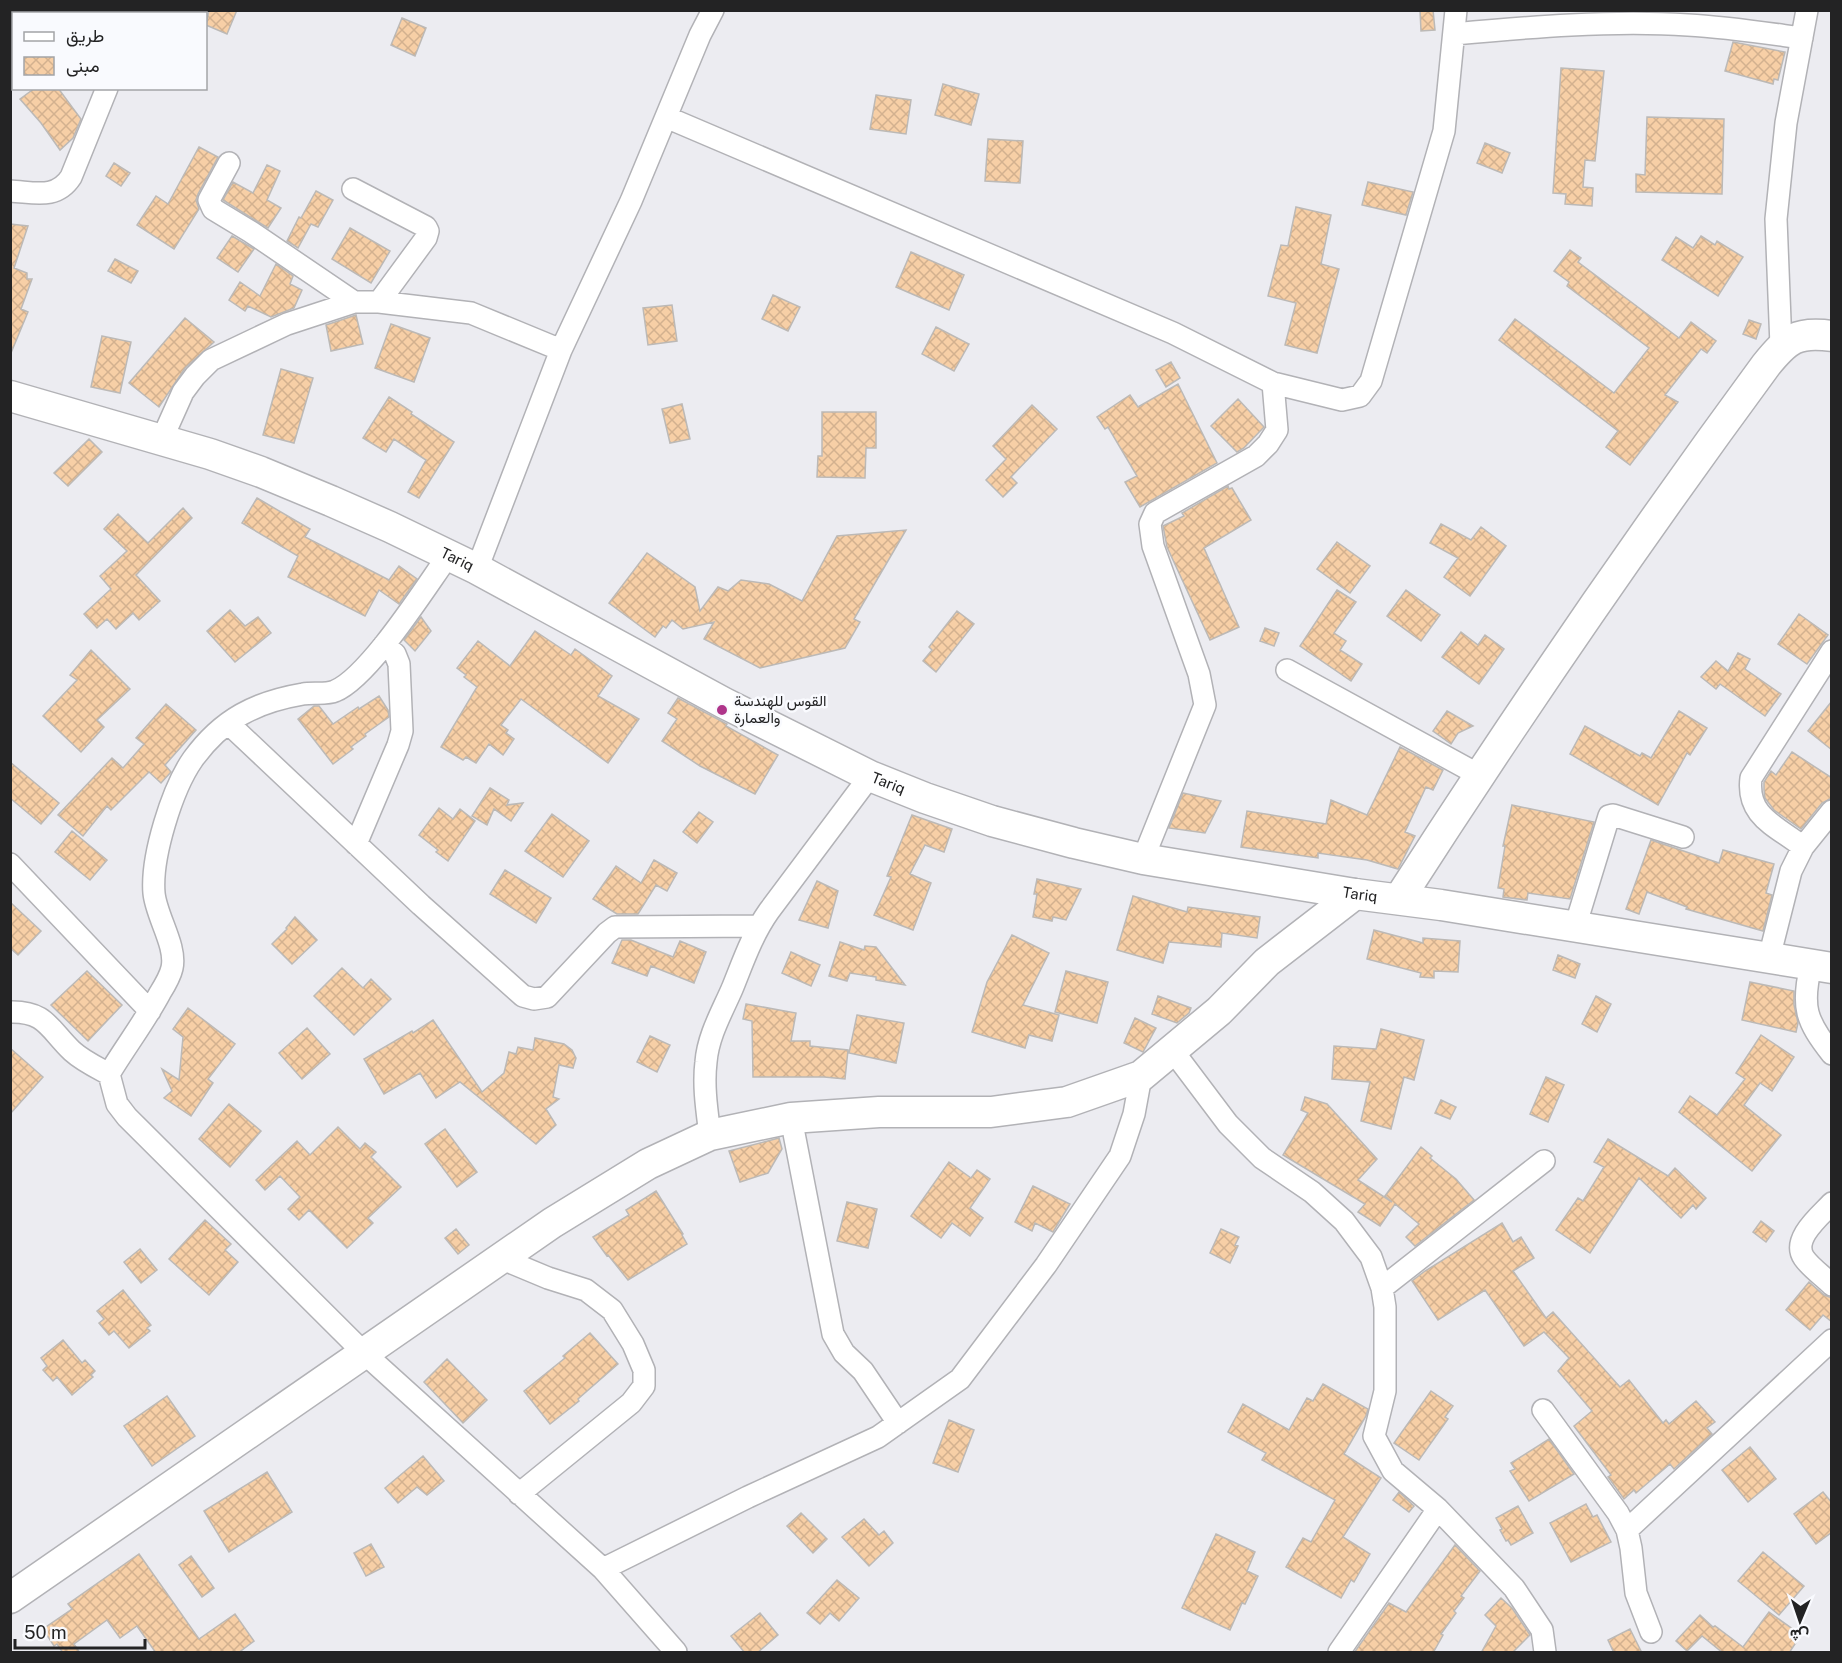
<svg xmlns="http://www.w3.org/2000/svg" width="1842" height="1663" viewBox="0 0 1842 1663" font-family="'Public Sans',Vazirmatn,sans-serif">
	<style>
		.building { fill: url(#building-cross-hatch); stroke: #bcb9b6; stroke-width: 1.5 }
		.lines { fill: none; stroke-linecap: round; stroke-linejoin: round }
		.street-casing { stroke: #b2b2b6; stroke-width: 24 }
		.secondary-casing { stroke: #b2b2b6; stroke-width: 33 }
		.street { stroke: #fff; stroke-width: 21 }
		.secondary { stroke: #fff; stroke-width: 30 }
		.poi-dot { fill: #af358a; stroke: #f9fafe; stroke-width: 2 }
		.labels { text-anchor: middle; stroke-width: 5; stroke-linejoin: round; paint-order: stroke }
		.street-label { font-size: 15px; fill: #232324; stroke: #f9fafe }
		.poi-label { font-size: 15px; fill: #232324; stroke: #f9fafe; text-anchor: start }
	</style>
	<defs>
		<pattern id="building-cross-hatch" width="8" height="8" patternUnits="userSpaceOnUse" patternTransform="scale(1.5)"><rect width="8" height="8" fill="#f7cfa6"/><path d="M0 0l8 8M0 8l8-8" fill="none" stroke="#d3b18f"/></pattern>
	</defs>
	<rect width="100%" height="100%" fill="#ececf1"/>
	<path class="building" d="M209 10H237L227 34 206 25Z
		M1420 10H1433L1435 30 1421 31Z
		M402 18 426 28 415 56 391 45Z
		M1733 42 1785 52 1778 80 1774 79 1773 84 1725 71Z
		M1561 68 1604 71 1595 161 1585 160 1583 187 1593 188 1592 206 1565 204 1566 194 1553 193Z
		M943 84 979 94 971 125 935 115Z
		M35 88H58L81 119 73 138 60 150 41 123 20 99Z
		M876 95 911 100 906 134 870 129Z
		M1647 117 1724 119 1722 194 1636 192V174L1645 175Z
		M988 139 1023 141 1020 183 985 181Z
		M1485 143 1510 153 1502 173 1477 163Z
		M199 147 218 157 198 194 196 200 199 209 174 249 137 225 156 196 168 204Z
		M114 163 130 173 121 186 106 176Z
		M267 165 280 171 267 200 281 208 268 228 223 200 233 182 253 193Z
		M1368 182 1413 192 1406 215 1362 205Z
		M316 191 333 200 318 227 311 224 298 248 287 241 299 217 301 218Z
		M1296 207 1331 215 1321 264 1339 269 1317 353 1285 345 1296 303 1268 296 1281 245 1288 246Z
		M10 224 28 226 14 268 27 273V279H32L21 309 28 312 11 353Z
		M350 228 390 251 371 283 332 259Z
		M232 236 254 249 238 272 217 258Z
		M1701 236 1715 245 1717 241 1743 257 1718 296 1662 260 1676 237 1693 248Z
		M1570 250 1581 258 1578 262 1679 338 1691 322 1716 341 1707 353 1701 349 1665 395 1678 402 1630 465 1606 447 1618 431 1499 340 1515 319 1614 393 1649 348 1567 286 1569 282 1554 271Z
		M911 252 964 275 949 310 896 287Z
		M115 259 138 271 131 283 108 271Z
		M276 264 293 276 290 284 302 290 294 308 271 317 248 306 245 311 229 300 240 282 260 296Z
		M773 295 800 307 788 331 762 319Z
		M672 305 677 341 648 345 643 308Z
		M356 315 363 344 331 351 326 325Z
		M185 318 214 342 185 368 159 407 129 383Z
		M1749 320 1761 324 1756 339 1743 334Z
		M391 324 430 338 414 382 375 368Z
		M936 327 969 344 954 371 922 354Z
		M102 336 131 342 120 393 91 387Z
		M1171 362 1180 378 1166 387 1156 370Z
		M281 369 313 378 294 443 263 435Z
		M1178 384 1217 463 1140 507 1125 482 1137 476 1108 427 1105 429 1097 417 1130 395 1138 407Z
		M389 397 412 412 411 414 454 442 419 498 408 492 426 460 394 439 386 452 363 438Z
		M1238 399 1264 427 1244 448 1237 452 1211 426Z
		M682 404 690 439 670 443 662 409Z
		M1032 405 1057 429 1011 477 1017 483 1003 497 986 480 1006 459 993 446Z
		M822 412H876V448H866L865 478 817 477 818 456H822Z
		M89 439 102 452 68 486 54 473Z
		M1228 486 1229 489 1232 488 1251 520 1204 548 1239 627 1210 640 1167 547 1163 526 1184 516 1182 513Z
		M257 498 310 529 305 537 389 580 399 566 417 579 399 604 379 590 365 616 288 577 298 556 242 523Z
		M183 508 192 518 136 575 160 601 139 620 133 613 116 629 107 619 97 628 84 614 111 589 100 576 127 551 104 529 118 514 148 543Z
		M1441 524 1471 540 1481 527 1506 546 1470 596 1444 577 1458 558 1430 543Z
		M906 530 854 619 860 622 845 648 760 668 704 639 714 622 683 629 672 620 666 628 663 626 655 637 609 603 647 553 695 587 700 611 718 587 728 591 741 580 769 584 802 601 837 536Z
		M1337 542 1370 566 1350 593 1317 569Z
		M1337 590 1356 602 1334 633 1346 641 1340 650 1362 664 1351 681 1300 646Z
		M1406 590 1440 615 1421 641 1387 616Z
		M230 610 245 626 258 617 271 633 235 662 207 631Z
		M957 611 974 624 936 672 923 661 932 650 929 647Z
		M1799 614 1828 635 1807 664 1778 644Z
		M421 617 431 631 415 651 404 640Z
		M1265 628 1279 633 1274 646 1260 641Z
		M535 631 571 655 575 649 612 676 598 696 639 719 608 763 521 699 501 725 508 730 506 733 514 739 503 755 489 744 476 763 466 757 463 760 441 747 477 687 464 677 466 675 457 668 478 641 510 666Z
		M1461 632 1478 645 1485 635 1504 649 1479 684 1442 657Z
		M91 650 130 689 97 720 104 727 81 752 43 716 77 680 70 675Z
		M1738 653 1750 659 1745 669 1781 694 1765 716 1720 684 1716 689 1701 677 1716 661 1728 671Z
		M379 696 388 710 389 717 365 734 366 736 351 747 353 749 333 764 298 719 314 706H319L333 724 358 707 359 709Z
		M678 698 727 724 726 726 778 755 755 794 700 766 662 741 677 719 668 713Z
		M1832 701V750L1808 731Z
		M166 704 196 730 165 765 171 772 161 783 149 772 111 810 107 806 83 836 58 815 112 758 123 768 144 744 136 738Z
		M1447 711 1473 726 1458 733 1451 744 1433 731Z
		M1679 711 1707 728 1690 755 1687 753 1658 805 1570 754 1585 726 1640 756 1642 753 1651 758Z
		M1400 747 1443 770 1433 790 1426 787 1405 832 1415 836 1398 869 1367 860 1318 853V858L1241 847 1247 811 1326 824 1331 800 1367 815Z
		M1792 752 1832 778V798L1822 803 1801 829 1774 810 1765 798 1764 790V782L1771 771 1776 775Z
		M10 762 59 803 41 824 10 798Z
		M490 788 509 800 507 805 523 803 511 821 494 809 487 825 472 816Z
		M1183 793 1221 801 1205 833 1169 828Z
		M1512 805 1594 822 1570 899 1528 893 1527 900 1503 897 1504 889 1498 888 1505 846H1503Z
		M439 808 453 819 460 809 475 821 448 861 436 852 438 850 419 835Z
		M699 812 713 822 697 843 683 832Z
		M552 814 589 841 563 877 525 851Z
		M912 815 952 829 944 852 925 845 910 874 931 883 913 930 874 915 891 877 887 876Z
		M72 831 107 860 90 880 55 852Z
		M1651 840 1719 863 1723 850 1774 864 1766 893 1772 895 1763 931 1686 909 1687 907 1647 892 1639 914 1626 909Z
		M654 860 677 873 667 891 656 885 638 914H617L593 899 616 866 641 883Z
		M505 870 551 898 536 923 490 894Z
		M1037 879 1081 889 1066 920 1053 917 1052 921 1033 917 1037 894H1034Z
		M817 881 838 891 828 928 799 920Z
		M1133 896 1187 912 1188 907 1260 917 1257 938 1222 933 1221 947 1169 942 1163 963 1117 950Z
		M10 902 41 931 18 955 10 948Z
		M295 917 317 940 292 964 272 944 287 929 286 928Z
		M1374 930 1423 943V938L1460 941 1458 972 1434 971V978L1420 977 1421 973 1367 959Z
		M1012 935 1049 953 1023 1005 1059 1015 1052 1041 1029 1035 1025 1048 972 1032 987 982Z
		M622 940H631L673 957 680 941 706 952 694 983 651 966 647 976 612 963Z
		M840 942 864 950 865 946 876 947 905 985 876 980V977L850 973 847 981 829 976Z
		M791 952 820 965 811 986 782 973Z
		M1558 955 1580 964 1575 978 1553 970Z
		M342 968 363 988 371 979 391 999 354 1035 314 996Z
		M87 971 122 1005 88 1041 51 1005Z
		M1066 971 1108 982 1097 1023 1055 1012Z
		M1750 982 1794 991V1005L1798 1023 1796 1032 1742 1020Z
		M1158 996 1191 1008 1189 1013 1177 1023 1152 1014Z
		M1596 996 1611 1004 1597 1032 1582 1024Z
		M746 1004 796 1013 791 1041H810V1046L848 1050 845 1079 824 1077H753L752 1021 743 1019Z
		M188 1008 235 1044 208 1079 213 1083 191 1116 164 1098 172 1091 162 1069 179 1080 183 1037 173 1029Z
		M857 1015 904 1023 896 1063 849 1053Z
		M1135 1018 1156 1028 1143 1052 1124 1043Z
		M433 1020 482 1092 504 1073 509 1052 516 1054 518 1047 533 1050 535 1038 564 1044 572 1050 576 1058 573 1068 559 1065 553 1097 559 1099 546 1109 556 1125 536 1144 460 1082 436 1098 420 1073 384 1094 364 1059 412 1031 413 1033Z
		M307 1028 330 1054 302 1079 279 1053Z
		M1381 1029 1424 1040 1414 1080 1404 1077 1391 1129 1361 1121 1370 1082 1332 1079 1334 1046 1376 1049Z
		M1761 1035 1794 1057 1772 1091 1760 1083 1744 1105 1781 1135 1752 1171 1679 1112 1690 1096 1717 1115 1745 1079 1736 1073Z
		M650 1036 670 1045 657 1072 637 1062Z
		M10 1048 43 1077 10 1114Z
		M1546 1077 1564 1085 1548 1122 1530 1114Z
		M1305 1097 1327 1104 1377 1159 1358 1180 1392 1202 1385 1196 1421 1147 1432 1156 1430 1158 1456 1179 1474 1200 1415 1246 1406 1237 1419 1224 1395 1204 1380 1226 1358 1212 1365 1204 1283 1155 1308 1113 1301 1110Z
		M1441 1100 1456 1107 1450 1119 1435 1113Z
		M229 1104 261 1131 230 1167 199 1139Z
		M338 1127 360 1149 365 1143 376 1152 371 1157 401 1187 368 1218 373 1223 347 1248 309 1210 299 1220 288 1209 300 1197 280 1176 265 1190 256 1180 297 1141 310 1155Z
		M445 1129 477 1172 457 1187 425 1144Z
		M779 1138 782 1149 768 1173 740 1182 729 1151Z
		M1608 1139 1668 1176 1675 1168 1706 1198 1696 1209 1693 1205 1681 1218 1639 1178 1590 1253 1556 1230 1578 1198 1583 1201 1604 1167 1594 1162Z
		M949 1162 971 1178 977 1170 990 1179 970 1208 983 1218 970 1236 952 1223 941 1238 911 1216Z
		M1033 1186 1070 1204 1053 1232 1035 1223 1032 1231 1015 1222Z
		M656 1191 683 1234 682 1235 687 1244 628 1280 608 1255 607 1256 593 1237 629 1215 626 1210Z
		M847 1202 877 1209 868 1248 837 1241Z
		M205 1220 231 1244 225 1250 238 1262 209 1295 169 1259Z
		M1761 1221 1774 1231 1766 1242 1753 1232Z
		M1502 1223 1513 1242 1521 1237 1534 1258 1513 1271 1546 1318 1553 1312 1620 1387 1629 1380 1663 1423 1666 1420 1669 1424 1696 1401 1715 1422 1707 1428 1712 1434 1674 1469 1670 1464 1636 1493 1634 1490 1624 1499 1608 1477 1611 1475 1574 1426 1592 1411 1558 1371 1569 1358 1544 1332 1524 1346 1485 1290 1438 1320 1412 1281 1425 1271Z
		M456 1229 469 1245 458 1254 445 1238Z
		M1221 1229 1239 1237 1235 1245 1238 1246 1230 1263 1210 1253Z
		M140 1249 157 1270 141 1283 124 1262Z
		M1809 1282 1824 1295 1832 1298V1322L1823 1315 1810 1330 1786 1310Z
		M123 1290 151 1325 147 1328 150 1331 129 1348 114 1331 109 1335 99 1323 104 1319 97 1311Z
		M590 1333 618 1364 578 1399 579 1401 550 1424 524 1391 565 1358 563 1356Z
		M63 1340 82 1363 85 1360 95 1371 91 1375 93 1377 72 1395 57 1377 53 1381 43 1370 47 1366 41 1358Z
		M447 1359 487 1400 463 1423 424 1382Z
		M1323 1384 1368 1409 1366 1416 1344 1454 1381 1478 1343 1537 1370 1554 1354 1582 1351 1580 1341 1598 1286 1567 1303 1538 1311 1542 1335 1500 1262 1460 1266 1453 1228 1432 1243 1404 1289 1430 1307 1398 1313 1401Z
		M1431 1391 1453 1406 1445 1417 1448 1419 1419 1460 1394 1443Z
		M167 1396 195 1436 152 1466 124 1426Z
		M949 1420 974 1430 958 1472 933 1463Z
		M1549 1439 1574 1474 1529 1501 1510 1471 1515 1469 1511 1463Z
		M1750 1447 1776 1479 1748 1502 1722 1470Z
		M423 1456 444 1481 427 1495 417 1487 398 1503 385 1488Z
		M267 1472 292 1512 229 1552 204 1511Z
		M1399 1492 1414 1506 1409 1512 1393 1500Z
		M1823 1492 1832 1503V1532L1816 1544 1794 1514Z
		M1586 1504 1593 1517 1597 1515 1611 1542 1571 1562 1550 1523Z
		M1518 1506 1533 1533 1511 1545 1508 1540 1506 1541 1500 1530 1502 1529 1496 1518Z
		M801 1513 827 1539 813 1553 787 1526Z
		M864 1519 879 1535 884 1531 893 1543 869 1566 842 1537Z
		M1216 1534 1255 1552 1247 1571 1258 1576 1245 1604 1242 1603 1230 1630 1182 1608Z
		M371 1544 384 1567 366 1576 354 1553Z
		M1455 1545 1480 1571 1461 1596 1464 1598 1454 1611 1456 1613 1441 1634 1443 1635 1433 1653H1354L1389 1603 1406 1612Z
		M1763 1552 1804 1586 1779 1615 1738 1581Z
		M139 1554 199 1639 235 1614 254 1641 238 1653H156L137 1626 120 1638 107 1620 74 1644 80 1653H63L57 1644 54 1646 43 1629 72 1609 68 1604Z
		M191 1556 214 1588 202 1597 179 1565Z
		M837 1580 859 1598 839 1621 830 1613 820 1624 807 1613Z
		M1501 1598 1512 1608 1530 1635 1512 1653H1481L1496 1626 1485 1615Z
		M1769 1612 1801 1635 1789 1653H1723L1702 1636 1687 1651 1676 1641 1700 1615 1713 1627 1715 1626 1743 1647Z
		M760 1613 778 1635 757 1653H745L731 1636Z
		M1630 1629 1642 1653H1614L1608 1640Z"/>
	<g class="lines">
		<g class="street-casing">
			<path id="street" d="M97 10V14
				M1454 34C1530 27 1612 20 1688 25 1726 27 1765 33 1802 38
				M666 117 1173 333 1273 383 1277 430 1268 444 1256 456 1155 513 1150 524 1153 546 1199 674 1205 705 1143 859
				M229 163 209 200 213 209 251 232 354 302
				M353 189 426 227 428 231 426 238 379 302
				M10 191C34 192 56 200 71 177L107 88
				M1781 346 1776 219 1786 123 1807 10
				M1273 383 1342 400 1360 396 1371 381 1444 131 1456 10
				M162 439 183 392 195 376 211 360 287 324 354 302H379L471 313 561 350
				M448 556C425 588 369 677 335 691 326 695 313 692 303 694 256 702 222 719 193 759 172 789 151 857 154 893 156 916 177 946 172 968 170 977 165 985 160 993 145 1021 126 1046 109 1074L117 1104 127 1117 364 1353 603 1569 676 1652
				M477 569 561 350 631 201 700 35 713 10
				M1287 670 1479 775
				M228 723 421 905 523 996 534 999 547 997 607 933 615 927 758 926
				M356 844 398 745 402 731 399 664 395 654 384 645
				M1803 847C1777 826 1746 817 1751 778L1832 651
				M10 864 150 1011
				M1575 927 1609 816 1613 815 1683 837
				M1769 958 1791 871 1803 847 1832 811
				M1811 965C1801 1007 1806 1021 1832 1054
				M10 1012C46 1011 49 1029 72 1051 83 1061 96 1067 109 1074
				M1173 1051 1228 1124 1262 1158 1312 1192 1344 1221 1371 1257 1382 1288 1385 1307V1391L1374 1436 1393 1471 1438 1509 1514 1588 1542 1630 1545 1652
				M791 1118 833 1334 844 1353 863 1371 898 1423
				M710 1135C707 1111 703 1086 706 1062 708 1036 722 1012 732 989 743 962 752 935 769 911L870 776
				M1832 1203C1820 1216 1791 1239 1804 1258 1811 1268 1823 1276 1832 1285
				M500 1258 548 1278 586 1290 612 1310 633 1344 644 1370V1386L631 1403 519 1494
				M1382 1288 1544 1161
				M1543 1410 1618 1513 1627 1530
				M603 1569 748 1497 878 1437 960 1379 1046 1265 1120 1156 1134 1114 1141 1076
				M1651 1632 1636 1593 1631 1548 1627 1530 1832 1340
				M1339 1652 1438 1509"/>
		</g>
		<g class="secondary-casing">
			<g id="secondary">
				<path id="s1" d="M10 396 210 454 261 472 331 501 390 527 477 569 724 703 870 776 925 798 992 821 1074 843 1143 859 1355 894 1441 905 1832 968"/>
				<path d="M1399 899C1516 717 1638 539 1766 365 1787 339 1797 331 1832 336"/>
				<path d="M10 1598 552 1223 648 1164 710 1135 791 1118 879 1112H991L1067 1102 1141 1076 1219 1011 1267 962 1355 894"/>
			</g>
		</g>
		<use href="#street" class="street"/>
		<use href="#secondary" class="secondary"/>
	</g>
	<circle class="poi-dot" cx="722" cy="710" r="6"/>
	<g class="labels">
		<g class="street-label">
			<text dy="5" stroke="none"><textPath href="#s1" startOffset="477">Tariq</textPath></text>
			<text dy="5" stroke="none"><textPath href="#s1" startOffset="963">Tariq</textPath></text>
			<text dy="5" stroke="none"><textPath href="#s1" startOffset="1449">Tariq</textPath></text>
		</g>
		<g class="poi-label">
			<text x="734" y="706">القوس للهندسة<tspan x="734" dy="17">والعمارة</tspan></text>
		</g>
	</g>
	<rect width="1842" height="1663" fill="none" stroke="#232324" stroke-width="24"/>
	<rect x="12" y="12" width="195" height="78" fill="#f9fafe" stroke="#a3a4a7" stroke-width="1.5"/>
	<rect x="24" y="32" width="30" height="9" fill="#ffffff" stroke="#a3a4a7" stroke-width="1.5"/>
	<text x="66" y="42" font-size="18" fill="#232324">طريق</text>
	<rect x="24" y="57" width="30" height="18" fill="url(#building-cross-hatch)" stroke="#a3a4a7" stroke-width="1.5"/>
	<text x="66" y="72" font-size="18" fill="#232324">مبنى</text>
	<g transform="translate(1800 1621) rotate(182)" stroke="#f9fafe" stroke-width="4.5" paint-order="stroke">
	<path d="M0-4.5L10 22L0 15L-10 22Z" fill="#232324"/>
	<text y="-9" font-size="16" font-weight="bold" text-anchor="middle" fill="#232324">ش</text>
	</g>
	<path d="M15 1639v9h130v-9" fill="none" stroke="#232324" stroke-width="3"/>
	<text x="24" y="1639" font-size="18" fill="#232324" stroke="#f9fafe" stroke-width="4.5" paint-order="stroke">50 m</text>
</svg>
